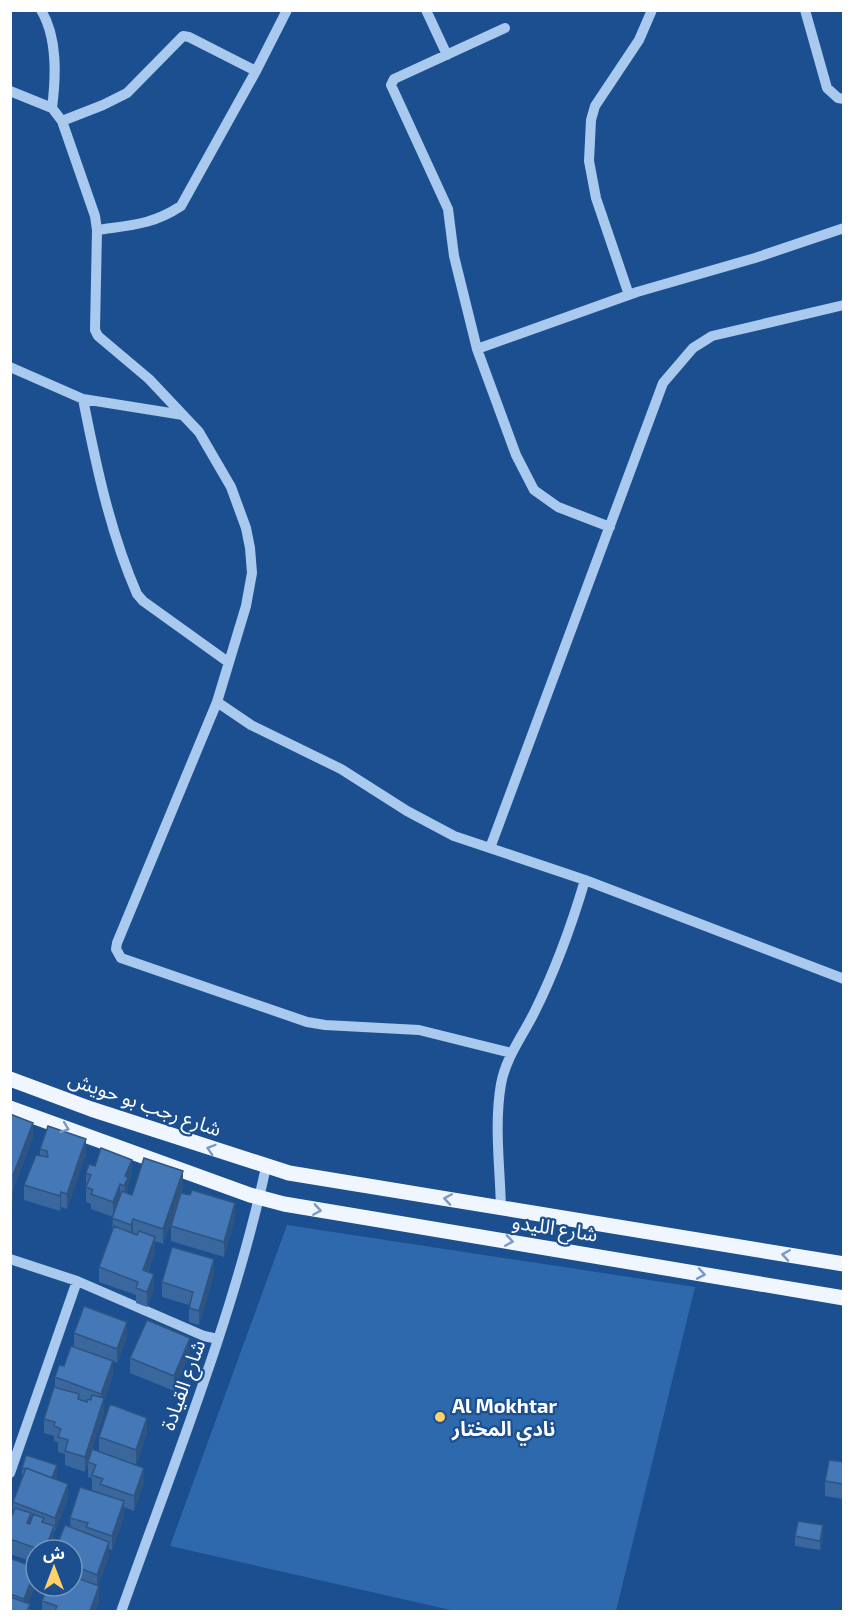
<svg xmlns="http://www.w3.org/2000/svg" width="854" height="1622" viewBox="0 0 854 1622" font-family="'Exo 2','Noto Sans Arabic',sans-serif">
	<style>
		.pitch { fill: #2e69ad }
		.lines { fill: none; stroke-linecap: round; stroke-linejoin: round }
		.minor { stroke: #a9c9ee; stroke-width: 10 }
		.major { stroke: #f0f6ff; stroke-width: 15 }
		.wall { fill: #3a679d }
		.shaded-wall { fill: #305480 }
		.building { fill: #4478b7; stroke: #305480; stroke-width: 1.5 }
		.oneway { stroke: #7b9ac1 }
		.poi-dot { fill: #ffd166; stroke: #1b4f8f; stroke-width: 2 }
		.labels { text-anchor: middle; stroke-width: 4.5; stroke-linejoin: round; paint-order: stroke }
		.street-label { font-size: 20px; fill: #fff; stroke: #1b4f8f }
		.poi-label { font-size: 20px; font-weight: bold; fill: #fff; stroke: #1b4f8f; text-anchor: start }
	</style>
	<rect width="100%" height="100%" fill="#1b4f8f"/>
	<path class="pitch" d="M287 1225 695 1287 616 1611H455L170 1546Z"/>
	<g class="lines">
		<path class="minor" d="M41 10C58 38 56 77 52 108
			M287 10 256 71 181 206C152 225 131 225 97 230L95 330 98 336 149 379 199 432 231 487 246 528 250 548 252 573 246 606 217 702 251 725 341 769 407 811 454 836 585 880C572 924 555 971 534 1013 522 1037 506 1057 501 1084 494 1124 500 1167 501 1208
			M426 10 447 55
			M805 10 827 88 838 98 844 99
			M505 28 394 79 391 85 448 209 454 256 477 349 516 455 534 490 558 507 610 527
			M10 91 52 108 62 121 95 216 97 230
			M62 121 103 105 127 93 183 36 189 37 256 71
			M629 295 596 198 589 161 591 120 595 106 639 40 652 10
			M477 349 637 292 755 258 844 228
			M10 367 83 399 183 415
			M83 399C96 465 110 532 137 594L143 601 228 662
			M217 702 117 943 116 949 121 958 307 1022 325 1025 419 1030 511 1053
			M490 848 663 383 693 348 712 336 844 305
			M585 880 844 979
			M10 1259 77 1281 204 1336 218 1339
			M10 1473 77 1281
			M121 1612C173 1465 233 1319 266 1167"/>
		<path class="major" d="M10 1079 91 1109 289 1173 844 1264
			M10 1108 250 1195 284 1204 844 1298"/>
	</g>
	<path class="wall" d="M10 1114 33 1137 13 1190V1204L10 1210Z
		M40 1149 86 1154 67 1209 61 1207 60 1211 24 1200V1185L40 1156Z
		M86 1173 132 1174 128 1185 127 1193 132 1195 183 1186 181 1193 235 1217 224 1257 171 1241V1226L180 1197 163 1244 155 1241V1252L148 1272 154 1289 147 1307 136 1303V1295L99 1282V1267L112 1230 113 1217 91 1209V1204L86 1202Z
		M214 1274 199 1325 189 1322V1305L162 1297V1282Z
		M74 1333 127 1337 117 1363 113 1361V1375L104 1400V1413L92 1449 144 1482 134 1511 124 1507V1516L112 1550 109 1549V1556L98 1586 99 1601 95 1611H42V1601L72 1586V1550L70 1518 100 1494V1493L92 1490V1478L88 1477V1464L85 1472 65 1465V1454L58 1452V1442L54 1441V1436L44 1433V1419L55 1387V1377L64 1366 74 1347Z
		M190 1352 174 1391 130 1373V1358Z
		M147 1432 136 1465 99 1452V1437Z
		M843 1462V1499L825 1496V1481Z
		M22 1468 57 1475 55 1479 68 1499 54 1532V1540L50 1550H36V1563L10 1554V1521L13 1515V1502L22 1478Z
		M823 1535 820 1550 795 1546V1536Z
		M10 1558 36 1568V1583L28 1603 30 1611H10Z"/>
	<path class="shaded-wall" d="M33 1123V1137L13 1190V1175Z
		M86 1139V1154L67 1209V1194Z
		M132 1160V1174L128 1185V1192L124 1201 125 1176Z
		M183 1171V1186L163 1244V1229Z
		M120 1184V1199L113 1217V1202Z
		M13 1190V1204L10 1210V1195Z
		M61 1192V1207L60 1211V1196Z
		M235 1203V1217L224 1257V1242Z
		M133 1219V1234L131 1239V1225Z
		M155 1237V1252L143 1285V1270Z
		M214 1259V1274L199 1325V1311Z
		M154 1274V1289L147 1307V1292Z
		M127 1322V1337L117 1363V1349Z
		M190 1338V1352L174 1391V1376Z
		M113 1361V1375L104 1400V1413L85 1472V1457L101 1408V1394Z
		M147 1418V1432L136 1465V1450Z
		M57 1465V1475L52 1488V1478Z
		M144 1468V1482L134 1511V1496Z
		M68 1484V1499L55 1532V1518Z
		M124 1501V1516L112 1550V1536Z
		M31 1513V1528L27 1523Z
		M823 1525V1535L820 1550V1541Z
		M54 1526V1540L50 1550H45Z
		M109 1542V1556L97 1589V1575Z
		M36 1568V1583L25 1611H24V1599Z
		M99 1586V1601L95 1611H90Z"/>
	<path class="building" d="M10 1114 33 1123 13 1175H10Z
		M48 1126 86 1139 67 1194 61 1192 60 1196 24 1185 36 1155 48 1157 47 1151 40 1149Z
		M101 1148 132 1160 125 1176 128 1177 124 1186 120 1184 113 1202 91 1194 93 1190 86 1187 91 1175 86 1173 89 1164 95 1166Z
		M144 1158 183 1171 163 1229 133 1219 131 1225 112 1218 122 1191 132 1195Z
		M192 1190 235 1203 224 1242 171 1226 181 1193 190 1195Z
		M114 1226 137 1235 139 1231 155 1237 143 1270 154 1274 147 1292 136 1288 138 1282 99 1267Z
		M172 1247 214 1259 199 1311 189 1308 193 1292 162 1282Z
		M84 1306 127 1322 117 1349 74 1333Z
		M147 1320 190 1338 174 1376 130 1358Z
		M71 1346 113 1361 101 1394 55 1377 59 1365 64 1366Z
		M54 1387 79 1394 78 1399 87 1402 88 1399 91 1400 92 1395 104 1398 85 1457 65 1451 68 1440 58 1437 61 1429 54 1426 55 1422 44 1419Z
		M110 1404 147 1418 136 1450 99 1437Z
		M92 1449 144 1468 134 1496 100 1484 103 1479 92 1475 96 1465 88 1462Z
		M26 1455 57 1465 52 1478 26 1468 25 1469 22 1468Z
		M829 1460 843 1462V1484L825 1481Z
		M26 1468 68 1484 55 1518 13 1502Z
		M80 1487 124 1501 112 1536 86 1527 88 1523 70 1518Z
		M15 1508 31 1513 27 1523 30 1524 33 1514 44 1518 42 1522 54 1526 45 1550H41L10 1539V1521Z
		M798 1521 823 1525 820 1541 795 1536Z
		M65 1525 109 1542 97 1575 72 1565V1550H55Z
		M10 1558 36 1568 24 1599 10 1594Z
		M72 1576 99 1586 90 1611H55L57 1606 42 1601 48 1586H72Z
		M10 1597 30 1604 27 1611H10Z"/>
	<defs><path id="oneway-chevron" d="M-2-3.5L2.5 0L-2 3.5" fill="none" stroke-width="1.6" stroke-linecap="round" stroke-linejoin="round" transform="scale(1.5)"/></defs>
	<g class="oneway">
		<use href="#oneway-chevron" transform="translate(65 1128) rotate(21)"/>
		<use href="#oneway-chevron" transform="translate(211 1149) rotate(-162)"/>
		<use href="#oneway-chevron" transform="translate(448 1199) rotate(-171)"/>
		<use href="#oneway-chevron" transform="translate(317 1210) rotate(9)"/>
		<use href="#oneway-chevron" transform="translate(509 1241) rotate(9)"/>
		<use href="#oneway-chevron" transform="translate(786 1255) rotate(-171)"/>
		<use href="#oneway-chevron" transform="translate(701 1274) rotate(10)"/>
	</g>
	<circle class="poi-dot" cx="440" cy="1417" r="6"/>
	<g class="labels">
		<g class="street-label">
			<text transform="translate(145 1104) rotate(19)" y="7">شارع رجب بو حويش</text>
			<text transform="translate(555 1228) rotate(9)" y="7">شارع الليدو</text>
			<text transform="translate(183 1385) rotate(-70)" y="7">شارع القيادة</text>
		</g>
		<g class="poi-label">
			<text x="452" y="1413">Al Mokhtar<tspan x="452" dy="23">نادي المختار</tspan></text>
		</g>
	</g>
	<rect width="854" height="1622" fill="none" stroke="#ffffff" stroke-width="24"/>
	<g transform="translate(54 1568)"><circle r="28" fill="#1b4f8f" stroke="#7695bc" stroke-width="1.5"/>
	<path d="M0-4.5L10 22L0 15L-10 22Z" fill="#ffd166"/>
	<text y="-9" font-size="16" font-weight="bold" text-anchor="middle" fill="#ffffff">ش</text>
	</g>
</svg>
